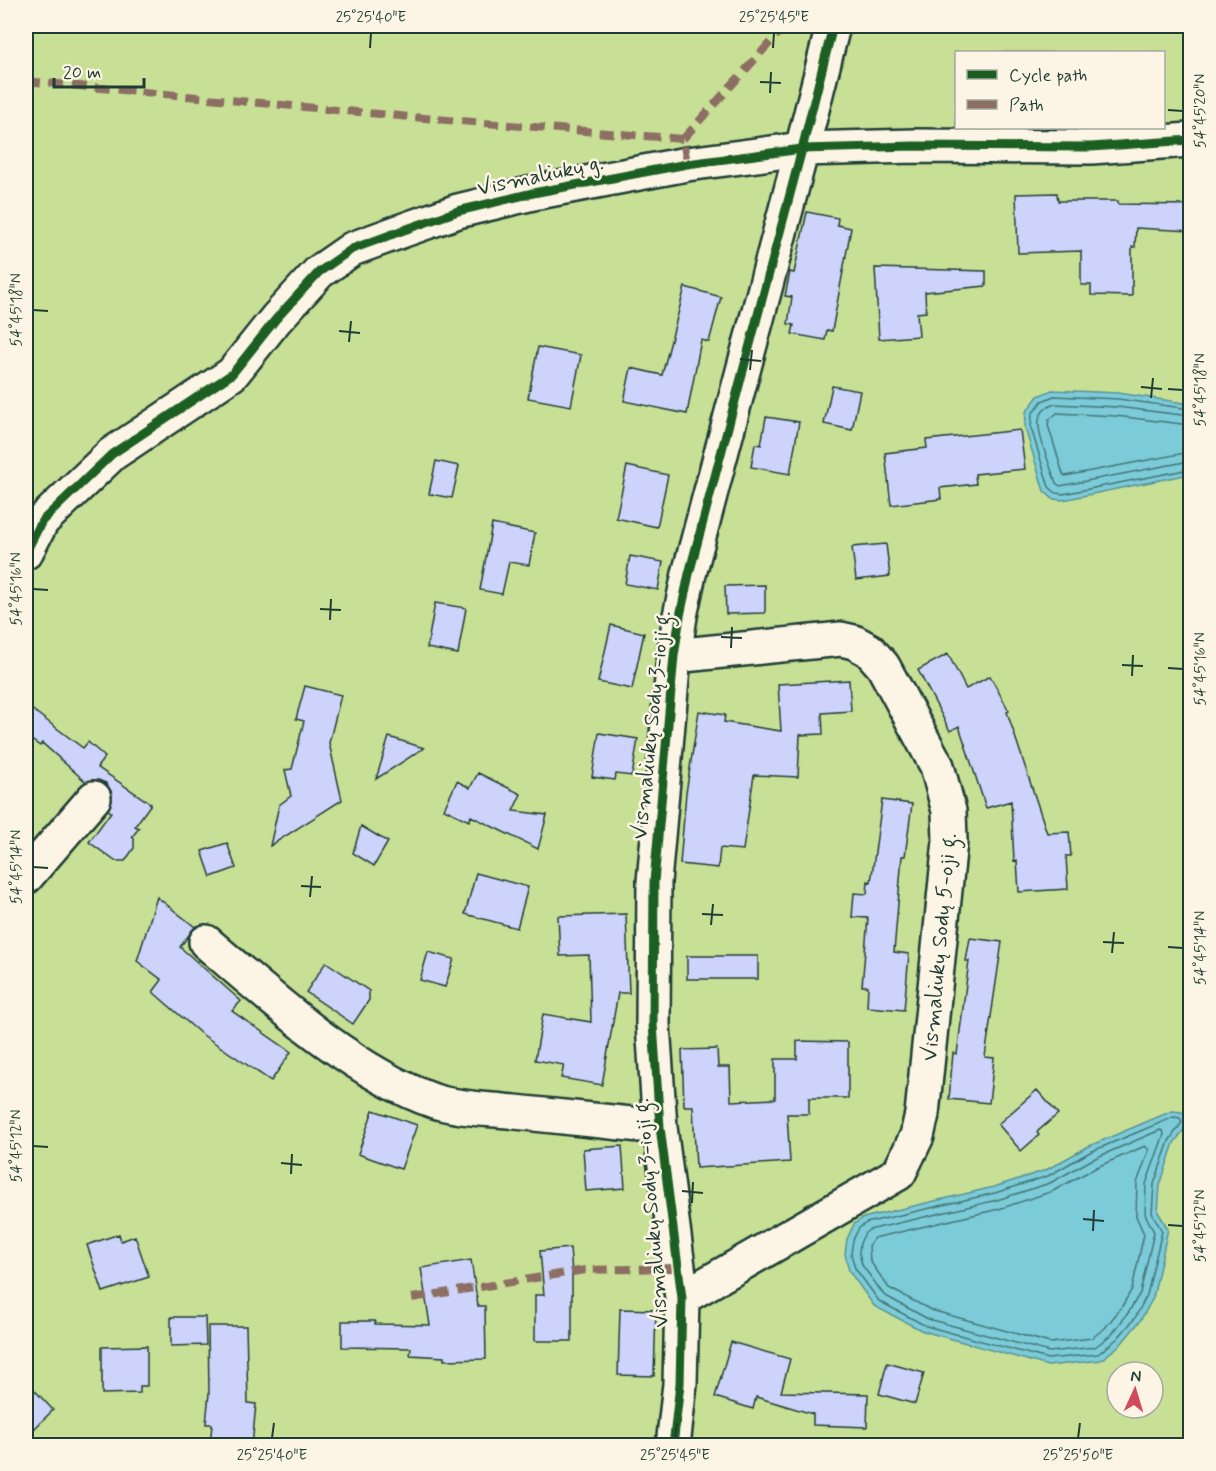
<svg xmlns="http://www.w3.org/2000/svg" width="1216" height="1471" viewBox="0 0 1216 1471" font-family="Mynerve,sans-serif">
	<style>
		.green { fill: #c8e095; stroke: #748e64; stroke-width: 1.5; fill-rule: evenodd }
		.water { fill: #7ccbd9; stroke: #579297; stroke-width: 1.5 }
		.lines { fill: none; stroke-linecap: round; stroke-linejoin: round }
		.shore { stroke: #447676; stroke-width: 1.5 }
		.building { fill: #cdd3fb; stroke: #1f3d34; stroke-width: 1.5 }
		.minor-casing { stroke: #1f3d34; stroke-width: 38 }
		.minor { stroke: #fcf5e5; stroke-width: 33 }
		.quiet { stroke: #8d6e63; stroke-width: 8; stroke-dasharray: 15 8; stroke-linecap: butt }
		.cycleway-casing { stroke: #fcf5e5; stroke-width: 13 }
		.cycleway { stroke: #1b5e20; stroke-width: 9 }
		.ticks { fill: none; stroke: #1f3d34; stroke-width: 2 }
		.labels { text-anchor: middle; stroke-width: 5; stroke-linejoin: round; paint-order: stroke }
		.street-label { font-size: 22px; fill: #1f3d34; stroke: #fcf5e5 }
		.neatline { fill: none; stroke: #1f3d34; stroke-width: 2 }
		.ticks-label { font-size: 15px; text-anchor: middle; fill: #1f3d34 }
	</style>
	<rect width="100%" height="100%" fill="#fcf5e5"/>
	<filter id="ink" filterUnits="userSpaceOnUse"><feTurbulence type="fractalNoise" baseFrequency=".0167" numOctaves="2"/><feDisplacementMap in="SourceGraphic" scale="12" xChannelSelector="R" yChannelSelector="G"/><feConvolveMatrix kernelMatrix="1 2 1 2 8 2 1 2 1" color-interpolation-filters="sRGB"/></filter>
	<g filter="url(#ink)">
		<path class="green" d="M26 26H1190V1445H26ZM956 52H1164V128H956ZM1117 1372H1153V1408H1117Z"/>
		<path class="water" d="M1052 390 1118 393 1190 404V474L1063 500 1053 499 1044 491 1025 428 1026 412 1038 396Z
			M1172 1111 1182 1112 1188 1115 1189 1123 1174 1143 1160 1185 1158 1212 1168 1229 1153 1298 1140 1321 1121 1344 1101 1360 1048 1366 923 1331 874 1306 849 1271 845 1254 847 1239 854 1224 863 1218 994 1187 1046 1170 1087 1147Z"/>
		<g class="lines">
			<path class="shore" d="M1190 409 1118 399 1054 396 1042 401 1032 414 1031 428 1049 487 1056 493 1063 494 1190 469
				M1190 416 1117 407 1055 404C1048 406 1043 409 1040 416 1034 428 1051 468 1056 483L1060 486 1190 461
				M1190 425 1116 416 1057 413 1049 420 1048 425 1063 474 1065 476 1190 452
				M1174 1117 1180 1118 1182 1122 1169 1141 1154 1184 1152 1213 1162 1231 1147 1295 1135 1318 1117 1339 1098 1354 1048 1359 926 1326 879 1301 855 1268 851 1254 853 1240 859 1228 866 1223 995 1193 1048 1176 1090 1152Z
				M1160 1130 1163 1131 1164 1134 1146 1184 1145 1214 1154 1232 1140 1293 1128 1313 1112 1334 1095 1347 1049 1352 928 1319 884 1295 862 1265 859 1253 860 1243 865 1233 869 1230 997 1200 1050 1183 1093 1159Z
				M1145 1146 1149 1150 1137 1183 1136 1216 1144 1234 1132 1289 1121 1308 1105 1328 1092 1338 1050 1343 931 1310 889 1288 870 1261 869 1246 874 1238 999 1209 1053 1191 1097 1167Z"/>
		</g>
		<path class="building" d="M1057 193 1058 201H1118V204L1191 205V231L1136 228 1135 247H1132V296L1091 295V285H1081V251L1018 253 1016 194Z
			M807 212 838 218 837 225 851 228 832 331 827 330 825 340 792 334 794 325 788 324 792 297 785 296 790 272 794 273Z
			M875 268 986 271V286L925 292 926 312 917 313 919 336 879 339Z
			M685 287 721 297 709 342 701 340 687 414 624 401 631 368 662 375Z
			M538 347 581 355 571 406 528 398Z
			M832 386 860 391 852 430 824 424Z
			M766 417 799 422 790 474 751 467 755 444 761 445Z
			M1020 430 1025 469 975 474 976 484 940 488 941 499 891 505 885 453 927 448 926 440Z
			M436 461 459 466 452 498 429 494Z
			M627 466 668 475 657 527 616 518Z
			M492 524 535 533 529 565 509 562 502 594 480 590Z
			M886 544 890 576 856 580 852 547Z
			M630 556 663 562 658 590 625 584Z
			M765 585V613L726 614 725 586Z
			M435 603 466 608 458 654 427 648Z
			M611 625 644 633 632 689 598 682Z
			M948 654 966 689 990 676 1009 711 1007 712 1047 833 1069 832 1071 856H1066L1068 889 1019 892 1017 860 1014 861 1011 801 986 808 959 726 950 731 918 670Z
			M849 680 851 711 822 713 823 734 800 735 798 777 754 775 743 850 720 848 718 868 680 864 686 793 699 711 725 715 724 722 781 731 778 684Z
			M305 686 341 695 329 743 342 800 270 846 279 805 291 796 285 770 292 769 304 721 296 719Z
			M26 705 83 748 88 742 105 757 97 767 151 804 135 826 139 828 132 837 134 838V848L125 861H115L89 842 111 812 108 810 112 801 111 791 106 783 98 780 86 782 42 743 40 746 26 736Z
			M599 733 638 739 632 776 616 774 615 780 592 777Z
			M389 737 424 748 376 779Z
			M478 773 521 794 513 811 547 815 538 849 471 816 469 821 444 809 457 781 470 788Z
			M882 800 912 804 905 856H902L894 952 909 954 904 1010 867 1007 868 986H862L868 918 852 917 854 893 867 894 868 881 871 882Z
			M361 826 388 842 374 866 353 853Z
			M227 843 236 868 211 877 202 851Z
			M476 873 528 887 517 928 465 914Z
			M157 897 195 927 180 947 241 1001 232 1011 291 1052 271 1081 200 1033 153 992 162 980 137 961Z
			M626 914 629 993H618L602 1085 561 1078 564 1065 535 1060 543 1014 591 1022 589 955 560 956 558 916Z
			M970 938 1002 942 985 1057 994 1058 989 1103 949 1099 953 1053 957 1054 969 961H966Z
			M428 952 454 959 445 987 420 980Z
			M687 956H758V979H687Z
			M326 962 369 991V1000L353 1024 306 992Z
			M797 1041 848 1042V1098H809V1114H787L790 1162 696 1168 693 1106H684L682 1050 717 1049 718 1067H730L731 1101 775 1099V1059H797Z
			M1037 1090 1058 1114 1037 1132 1039 1135 1021 1151 998 1124Z
			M373 1110 417 1125 401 1169 358 1154Z
			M622 1146 625 1188 586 1191 583 1149Z
			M119 1234 121 1241 135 1236 149 1277 103 1292 87 1245Z
			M570 1248 572 1273V1341H535V1295H544L540 1251Z
			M471 1260 478 1306H485L486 1359 444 1360V1357L410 1355 411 1348 342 1347V1321H375V1324L430 1325 421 1268Z
			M620 1309 656 1310 654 1376 618 1375Z
			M171 1317H205L206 1345 171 1346Z
			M208 1326H246L248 1403 256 1404 252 1446H210L212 1424H206L209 1393Z
			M731 1342 790 1359 781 1392 868 1394 867 1427 813 1425V1414L756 1397 753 1409 715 1397Z
			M147 1346V1386H140V1393L102 1394V1347Z
			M887 1363 924 1373 915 1404 879 1394Z
			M26 1381 53 1410 26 1437Z"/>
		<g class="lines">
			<g class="minor-casing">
				<path id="minor" d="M26 552 42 521 112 454 232 374 276 319 319 272 352 249 404 230 458 211 533 193 687 164 802 149 914 146 1091 147 1190 140
					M674 656 841 639 854 642 869 650 883 666 937 766 949 811 950 841 922 1114 917 1136 899 1173 682 1298
					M26 877 94 798
					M206 942C270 997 353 1073 434 1101 459 1109 489 1109 515 1112 563 1117 612 1122 660 1127
					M673 1446 680 1384 682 1298 660 1127 653 1024 654 882 674 656 680 616 689 574 802 149 833 26"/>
			</g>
			<use href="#minor" class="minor"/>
			<path class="quiet" d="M26 81 411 117 683 139 687 164
				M683 139 785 26
				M412 1298 585 1270 680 1268"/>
			<g class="cycleway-casing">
				<path id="cycleway" d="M26 552 42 521 112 454 232 374 276 319 319 272 352 249 404 230 458 211 533 193 687 164 802 149 914 146 1091 147 1190 140
					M673 1446 680 1384 682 1298 660 1127 653 1024 654 882 674 656 680 616 689 574 802 149 833 26"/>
			</g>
			<use href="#cycleway" class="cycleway"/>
		</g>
	</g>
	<path class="ticks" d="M370 48 371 33M773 48 774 33M760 82 781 83M770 93 771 72M1168 110 1183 111M33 310 48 311M339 331 360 333M349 342 351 321M740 359 761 361M750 370 752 350M1141 387 1162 389M1168 389 1183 390M1151 398 1153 378M33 589 48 590M320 609 341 610M330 620 331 599M721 637 742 638M731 648 732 627M1122 665 1143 666M1168 668 1183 669M1132 676 1133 655M33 867 48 868M301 886 321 887M310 897 312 876M702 914 723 915M711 925 713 904M1103 942 1124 943M1168 947 1183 948M1112 953 1114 932M33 1146 48 1147M281 1163 302 1165M291 1174 292 1154M682 1191 703 1193M692 1203 693 1182M1083 1219 1104 1221M1168 1225 1183 1226M1093 1231 1094 1210M272 1438 274 1423M675 1438 677 1423M1078 1438 1080 1423"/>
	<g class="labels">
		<g class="street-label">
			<text transform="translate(540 174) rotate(-12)" y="8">Vismaliukų g.</text>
			<text transform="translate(650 725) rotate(-84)" y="8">Vismaliukų Sodų 3-ioji g.</text>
			<text transform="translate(938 947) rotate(-85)" y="8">Vismaliukų Sodų 5-oji g.</text>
			<text transform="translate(650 1213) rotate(-95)" y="8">Vismaliukų Sodų 3-ioji g.</text>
		</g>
	</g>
	<rect width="1216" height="1471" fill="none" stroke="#fcf5e5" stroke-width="66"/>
	<rect x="955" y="51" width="210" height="78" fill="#fcf5e5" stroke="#a4ab9e" stroke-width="1.5"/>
	<rect x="967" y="70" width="30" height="9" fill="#1b5e20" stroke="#a4ab9e" stroke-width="1.5"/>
	<text x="1009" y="81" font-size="18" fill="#1f3d34">Cycle path</text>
	<rect x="967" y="100" width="30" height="9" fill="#8d6e63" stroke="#a4ab9e" stroke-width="1.5"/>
	<text x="1009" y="111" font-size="18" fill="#1f3d34">Path</text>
	<g transform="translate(1135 1390) rotate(4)"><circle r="28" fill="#fcf5e5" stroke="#a4ab9e" stroke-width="1.5"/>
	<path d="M0-4.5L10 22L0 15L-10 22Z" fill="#d1495b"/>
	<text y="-9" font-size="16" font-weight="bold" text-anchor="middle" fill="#1f3d34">N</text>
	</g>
	<path d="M54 78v9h90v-9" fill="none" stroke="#1f3d34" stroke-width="3"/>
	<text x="63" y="78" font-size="18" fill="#1f3d34" stroke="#fcf5e5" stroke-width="4.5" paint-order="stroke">20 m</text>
	<rect x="33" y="33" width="1150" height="1405" class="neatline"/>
	<g class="ticks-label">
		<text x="371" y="22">25°25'40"E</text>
		<text x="774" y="22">25°25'45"E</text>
		<text transform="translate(1200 111) rotate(-90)" y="5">54°45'20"N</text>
		<text transform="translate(16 310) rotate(-90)" y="5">54°45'18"N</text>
		<text transform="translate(1200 390) rotate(-90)" y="5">54°45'18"N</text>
		<text transform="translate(16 589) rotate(-90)" y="5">54°45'16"N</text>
		<text transform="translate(1200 669) rotate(-90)" y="5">54°45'16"N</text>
		<text transform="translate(16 867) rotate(-90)" y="5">54°45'14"N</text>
		<text transform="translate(1200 948) rotate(-90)" y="5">54°45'14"N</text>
		<text transform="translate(16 1146) rotate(-90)" y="5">54°45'12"N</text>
		<text transform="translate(1200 1226) rotate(-90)" y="5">54°45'12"N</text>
		<text x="272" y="1460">25°25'40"E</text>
		<text x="675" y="1460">25°25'45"E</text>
		<text x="1078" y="1460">25°25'50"E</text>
	</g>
</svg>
